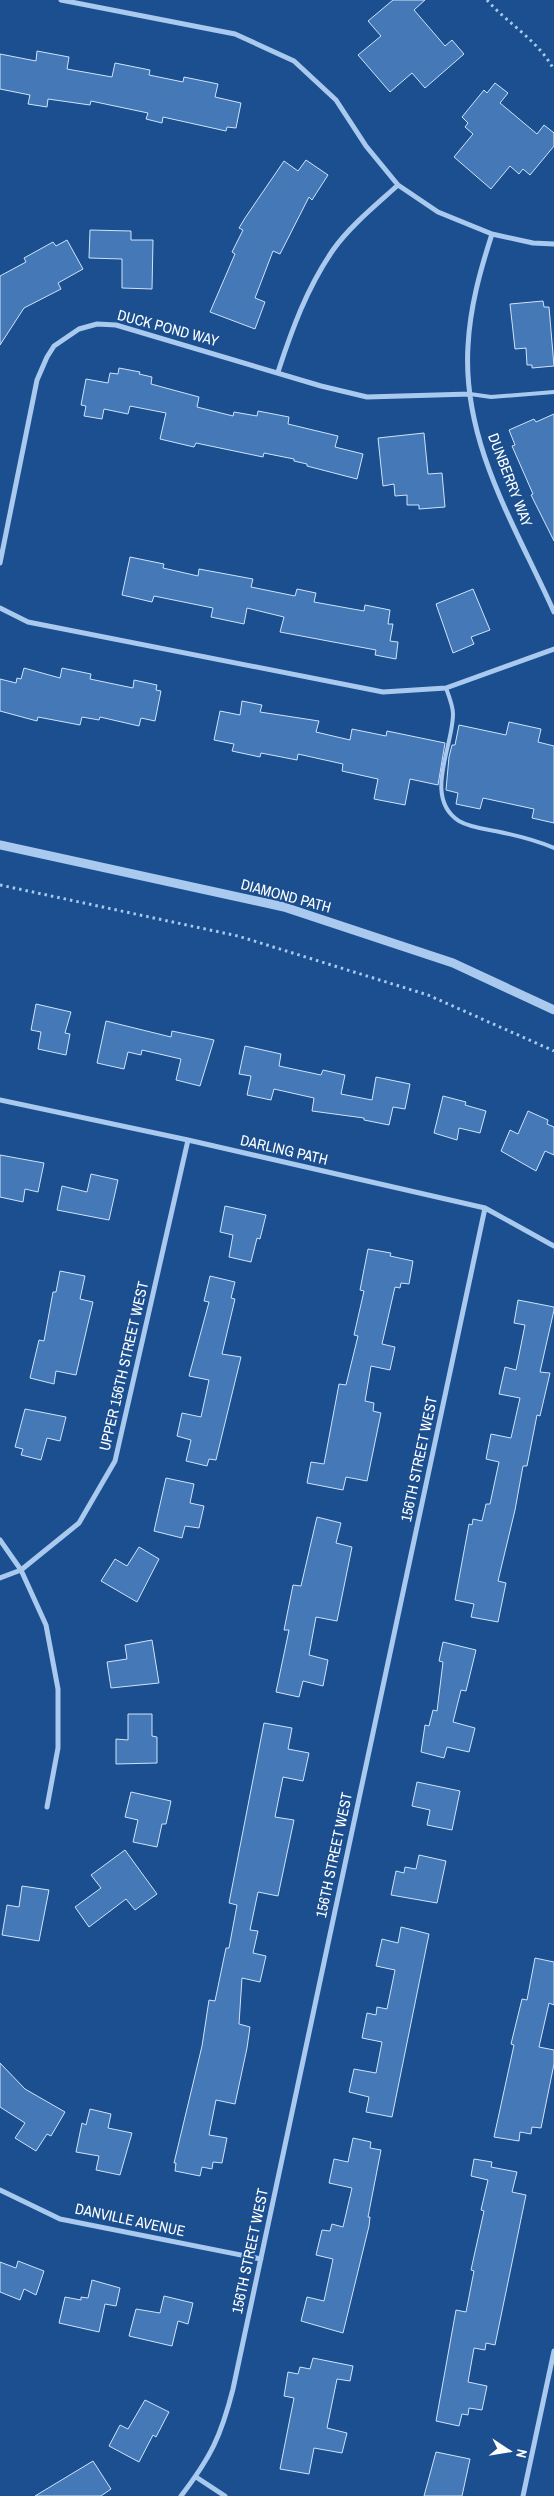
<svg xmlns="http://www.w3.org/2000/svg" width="554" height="2496" viewBox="0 0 554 2496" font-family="'Archivo Narrow',sans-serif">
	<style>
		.building { fill: #4478b7; stroke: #cfe3fa }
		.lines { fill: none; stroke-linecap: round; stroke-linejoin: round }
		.path { stroke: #a9c9ee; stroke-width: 3; stroke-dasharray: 2.5 4; stroke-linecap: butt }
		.service { stroke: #a9c9ee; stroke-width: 4 }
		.minor { stroke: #a9c9ee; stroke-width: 5 }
		.tertiary { stroke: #a9c9ee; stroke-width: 9 }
		.labels { text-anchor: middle; stroke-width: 4; stroke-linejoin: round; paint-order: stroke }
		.street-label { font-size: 15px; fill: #fff; stroke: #1b4f8f }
	</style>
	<rect width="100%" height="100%" fill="#1b4f8f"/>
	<path class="building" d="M393 0H425L414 10 445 46 452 40 464 54 425 88 412 73 390 92 358 55 381 36 368 21Z
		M37 51 69 57 67 69 112 77 115 63 150 70 149 75 183 82 184 77 218 84 215 97 241 103 236 128 227 127 226 131 163 117 162 123 146 119 148 113 91 101 90 105 48 99 47 107 28 104 30 95 0 89V54L36 61Z
		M495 83 508 93 500 103 537 134 544 125 554 133V146L530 175 523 169 519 174 510 166 491 189 454 157 473 134 465 127 468 123 462 117 484 90 487 93Z
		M306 160 328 175 312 200 309 197 280 254 273 251 255 298 265 302 255 329 210 312 235 254 232 252 243 230 239 228 245 218 284 161 298 171Z
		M90 230 131 231V240H153L152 289 122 288V259L89 258Z
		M67 240 83 269 58 283 61 289 24 308 0 345V276L26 262 24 258 53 242 56 246Z
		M543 301 544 307H549L554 366 532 368V365H527L526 348 515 349 510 304Z
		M119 368 140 372 139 374 152 377 151 384 199 397 197 407 233 416 234 412 257 416 258 411 289 417 288 424 338 436 335 447 363 454 357 479 307 466V464L294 461V459L264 453 263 457 196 443 194 447 160 439 166 413 130 406 128 414 104 409 102 419 84 416 86 406 81 405 86 379 108 383 110 373 118 374Z
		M554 414V541L531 495 533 494 512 446 515 445 509 430 534 419 536 422Z
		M424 433 428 474 442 473 445 507 419 509V505H407V495L395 496 394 484 383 486 378 438Z
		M130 557 164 564 163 568 198 576 199 569 253 579 251 587 295 596 297 589 316 593 314 602 364 611 365 605 390 610 388 624H393L390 641 398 642 396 659 375 655 376 650 280 632 284 617 247 608 244 624 211 617 213 608 154 596 152 602 122 595Z
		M473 589 490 630 471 637 474 644 453 653 436 604Z
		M24 668 60 678 62 668 91 674 90 679 133 688 134 680 157 685 156 690 161 691 155 721 141 718 139 726 100 717 99 720 82 717 80 725 38 717 37 721 0 711V679L16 683 17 678 21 679Z
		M242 701 262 705 260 712 319 721 316 732 350 740 352 729 386 736 387 731 445 743 438 785 410 779 405 805 374 799 378 779 342 771 343 764 298 754 297 760 261 753 260 757 232 751 234 744 214 740 220 711 240 715Z
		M509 722 541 729 538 742 554 746V823L532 818 534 809 483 798 480 809 456 804 458 793 446 790 449 757 452 745H455L459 725 506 735Z
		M36 1004 71 1012 65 1033 70 1034 66 1055 38 1049 41 1032 31 1030Z
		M106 1021 171 1037 172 1031 214 1040 200 1086 176 1080 181 1059 142 1050 141 1055 128 1052 124 1069 97 1063Z
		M245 1046 281 1054 279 1066 321 1075 323 1070 345 1075 341 1094 372 1100 376 1077 410 1084 405 1109 393 1107 389 1125 364 1120V1118L312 1111 314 1098 274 1089 271 1100 247 1095 251 1076 239 1074Z
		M443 1096 466 1102 465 1105 486 1111 480 1133 459 1128 457 1140 434 1133Z
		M528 1111 548 1120 547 1124 554 1127V1155L545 1151 536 1171 501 1151 510 1130 518 1134Z
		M0 1155 44 1163 38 1192 25 1189 23 1202 0 1197Z
		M91 1174 118 1180 109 1220 57 1210 62 1186 87 1192Z
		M225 1206 266 1215 260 1239 257 1238 251 1262 229 1257 233 1235 220 1232Z
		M368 1249 391 1253 390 1256 413 1261 409 1284 401 1283 400 1288 395 1287 382 1344 395 1347 390 1370 371 1366 365 1401 374 1403 373 1411 381 1413 367 1481 346 1477 343 1490 307 1483 311 1462 324 1464 339 1384 346 1385 358 1336 354 1335 364 1291 360 1290Z
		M60 1271 85 1276 80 1299 93 1302 76 1375 56 1371 54 1384 30 1378 39 1340 44 1341 53 1292H56Z
		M210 1276 235 1282 231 1298 235 1299 222 1354 241 1357 216 1460 209 1459 207 1466 186 1461 191 1440 177 1436 182 1413 201 1417 209 1380 189 1376 209 1302 204 1301Z
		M518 1300 554 1307V1310L540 1372 550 1373 540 1416 537 1415 527 1466H523L515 1510 498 1581 506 1583 498 1622 471 1617 474 1604 455 1600 469 1524 472 1525 473 1519 482 1521 486 1504H490L499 1462 486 1459 491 1434 511 1438 520 1398 499 1394 505 1367 516 1370 525 1325 514 1323Z
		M25 1409 66 1417 60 1441 47 1438 41 1460 21 1455 23 1449 15 1447Z
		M166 1478 194 1484 190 1503 204 1506 199 1528 185 1526 182 1538 154 1531Z
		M317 1517 341 1523 336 1543 352 1547 337 1621 316 1617 309 1655 328 1660 323 1686 303 1681 299 1697 276 1692 289 1630H284L293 1585 301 1586Z
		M139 1547 159 1559 137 1602 101 1581 115 1559 127 1566Z
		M152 1640 159 1683 111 1688 107 1662 127 1659 125 1645Z
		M443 1642 476 1650 466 1691 461 1690 453 1722 475 1728 469 1752 447 1747 444 1758 421 1752 425 1725 429 1726 433 1710 437 1711 443 1662 439 1661Z
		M128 1714H152V1736L157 1737V1763L116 1764V1739L128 1740Z
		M264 1723 292 1728 288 1749 309 1753 303 1781 283 1777 275 1817 294 1820 278 1896 258 1892 250 1930 258 1931 253 1953 266 1956 260 1982 242 1978 239 2024 250 2027 247 2048 235 2104 216 2100 209 2135 227 2138 222 2163 213 2162 212 2169 202 2167 200 2176 175 2171 176 2163H174L202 2046 209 2000 215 2001 226 1948H229L237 1905 229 1903Z
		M417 1782 460 1791 452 1830 427 1825 430 1810 412 1806Z
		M131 1792 171 1801 166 1824H162L157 1847 133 1842 138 1820 125 1817Z
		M125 1850 157 1894 135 1910 126 1899 89 1927 75 1907 101 1888 91 1875Z
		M419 1855 446 1861 437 1903 391 1895 396 1871 404 1873 405 1867 416 1869Z
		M22 1886 49 1890 39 1941 2 1935 7 1905 19 1907Z
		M401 1927 429 1934 392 2117 366 2112 369 2097 349 2092 354 2069 376 2073 382 2042 362 2038 367 2013 376 2015 377 2007 387 2009 395 1970 376 1966 382 1939 398 1943Z
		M535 1958 554 1962V2005L549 2003 539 2047 554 2050V2064L541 2128 532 2127 531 2134 520 2132 519 2141 494 2137 514 2045 511 2044 522 1999 527 2000Z
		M0 2063 25 2089 65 2112 51 2136 47 2134 36 2151 15 2138 25 2123 0 2107Z
		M90 2109 111 2114 108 2128 132 2133 120 2175 96 2170 99 2156 76 2152 82 2123 86 2125Z
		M353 2138 371 2142 370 2148 381 2150 368 2217H370L369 2226 343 2333 301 2321 307 2297 324 2301 333 2259 316 2255 322 2230 330 2231 332 2224 343 2227 352 2188 329 2183 334 2159 348 2162Z
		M474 2159 492 2162 491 2167 517 2172 512 2192 526 2195 495 2345 486 2343 485 2350 474 2348 468 2382 487 2386 482 2410 469 2408 468 2415 462 2414 459 2426 436 2421 456 2310 466 2312 474 2271 471 2270 484 2211 481 2210 488 2180 471 2176Z
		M18 2261 44 2271 36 2295 24 2289 20 2300 0 2292V2262L16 2268Z
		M92 2280 120 2288 116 2306 105 2304 99 2332 59 2323 65 2297 81 2300V2297L88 2298Z
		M164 2296 193 2303 188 2324 178 2321 172 2346 129 2336 136 2309 160 2313Z
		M313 2358 353 2366 350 2381 337 2379 327 2428 347 2433 342 2453 314 2448 309 2474 280 2469 294 2398 284 2396 288 2372 298 2374 300 2367 310 2369Z
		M145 2400 169 2412 156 2437 153 2435 139 2462 109 2446 120 2425 128 2429Z
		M436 2452 470 2459 462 2496H424Z
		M93 2461 111 2489 101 2496H35Z"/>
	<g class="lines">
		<path class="path" d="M487 0C508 24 539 41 554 70
			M0 885 238 936 428 995 554 1051"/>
		<path class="service" d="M470 394 491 397 554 392
			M446 688C449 696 453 706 453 714 453 747 423 798 459 821 469 827 484 829 495 831 515 835 536 840 554 848"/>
		<path class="minor" d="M61 0 235 34 294 61 336 100 366 146 398 185 438 212 492 234 533 243 554 244
			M492 234C480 271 470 307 468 346 462 443 516 527 554 612
			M278 372C292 329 307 288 333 250 350 226 376 205 398 185
			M0 563 37 380 47 357 54 346 79 329 97 324 116 325 321 386 367 397 470 394
			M0 608 28 622 383 692 446 688 554 649
			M0 1100 188 1140 485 1208 554 1246
			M0 1540 21 1570 46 1625 58 1689V1748L47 1807
			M0 1578 21 1570 79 1523 115 1461 188 1140
			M0 2190 60 2219 261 2259
			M196 2477 225 2496
			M181 2496C211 2457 221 2436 233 2389L485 1208
			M523 2496 554 2351"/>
		<path class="tertiary" d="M0 845 284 907 453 963 554 1010"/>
	</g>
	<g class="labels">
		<g class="street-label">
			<text transform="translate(168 328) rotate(15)" y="5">DUCK POND WAY</text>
			<text transform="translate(510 480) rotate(69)" y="5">DUNBERRY WAY</text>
			<text transform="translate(286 896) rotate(15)" y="5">DIAMOND PATH</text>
			<text transform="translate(284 1150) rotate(13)" y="5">DARLING PATH</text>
			<text transform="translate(124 1366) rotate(-77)" y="5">UPPER 156TH STREET WEST</text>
			<text transform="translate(419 1459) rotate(-78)" y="5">156TH STREET WEST</text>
			<text transform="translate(334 1855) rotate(-78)" y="5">156TH STREET WEST</text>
			<text transform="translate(130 2220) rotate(12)" y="5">DANVILLE AVENUE</text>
			<text transform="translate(250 2251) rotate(-78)" y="5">156TH STREET WEST</text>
		</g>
	</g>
	<g transform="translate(509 2451) rotate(102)" stroke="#1b4f8f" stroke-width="4" paint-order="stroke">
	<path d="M0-4L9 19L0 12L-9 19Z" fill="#ffffff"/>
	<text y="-8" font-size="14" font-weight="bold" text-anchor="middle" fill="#ffffff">N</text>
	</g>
</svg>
